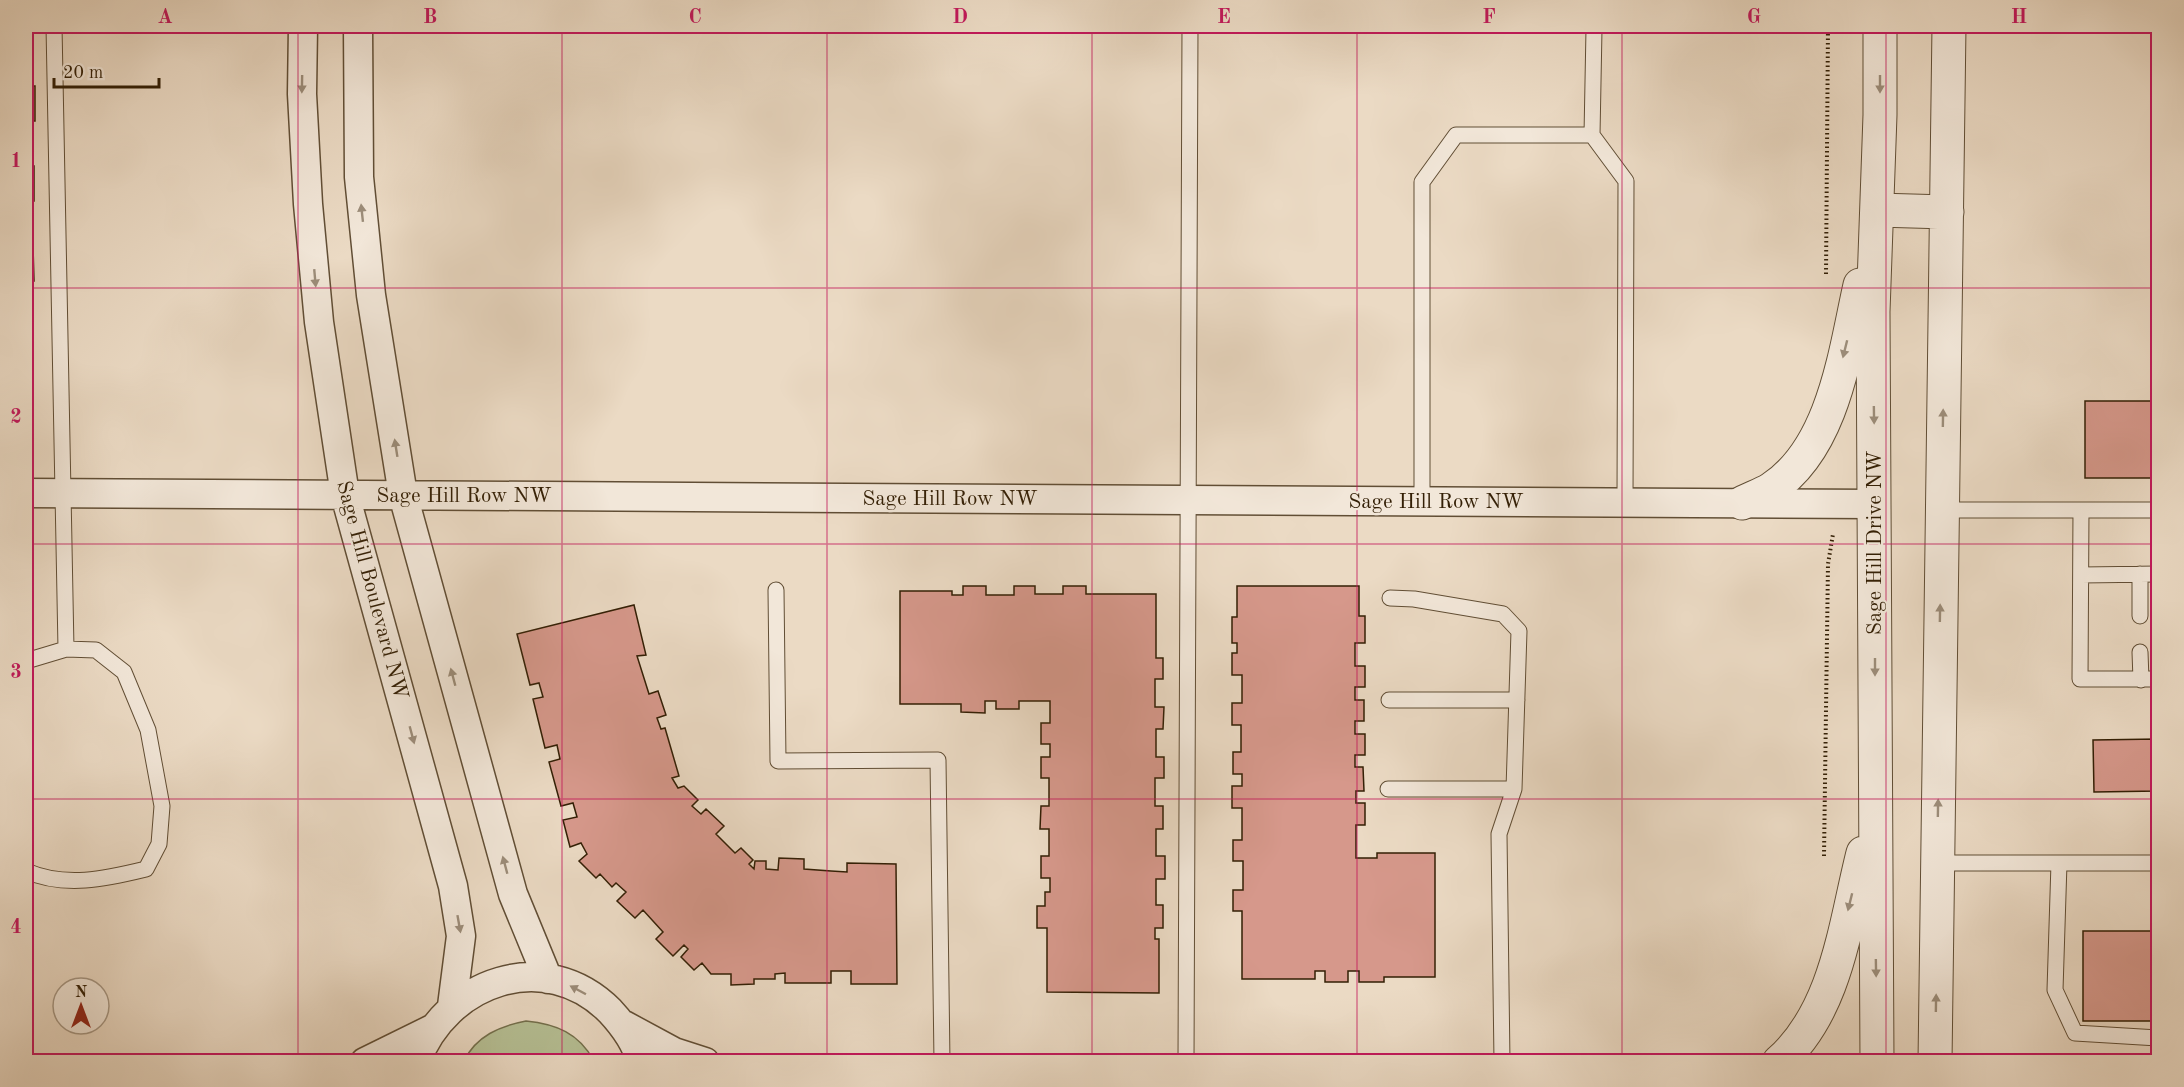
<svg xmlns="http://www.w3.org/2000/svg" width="2184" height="1087" viewBox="0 0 2184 1087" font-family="'Old Standard TT',serif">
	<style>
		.green { fill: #b6c095; stroke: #74704d; stroke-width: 1.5 }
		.building { fill: #d6988b; stroke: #331f05; stroke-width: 1.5 }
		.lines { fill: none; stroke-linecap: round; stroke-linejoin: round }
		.service-casing { stroke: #614e35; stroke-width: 17 }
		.minor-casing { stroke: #614e35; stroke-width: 31 }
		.tertiary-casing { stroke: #614e35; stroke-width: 35 }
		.path { stroke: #331f05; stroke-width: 4; stroke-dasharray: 1.5 3; stroke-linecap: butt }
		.service { stroke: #f2e7d9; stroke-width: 15 }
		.minor { stroke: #f2e7d9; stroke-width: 28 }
		.tertiary { stroke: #f2e7d9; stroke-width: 33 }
		.oneway { fill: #9c8d7a }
		.grid { fill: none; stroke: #c2185b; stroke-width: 1.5; stroke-opacity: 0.55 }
		.labels { text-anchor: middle; stroke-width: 4.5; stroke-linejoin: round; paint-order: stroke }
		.street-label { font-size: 21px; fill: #331f05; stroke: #f2e7d9 }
		.neatline { fill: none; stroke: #c2185b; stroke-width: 2 }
		.grid-label { font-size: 20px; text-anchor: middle; font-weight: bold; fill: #c2185b }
	</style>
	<rect width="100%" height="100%" fill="#ebdac4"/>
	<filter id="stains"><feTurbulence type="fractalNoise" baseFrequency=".00333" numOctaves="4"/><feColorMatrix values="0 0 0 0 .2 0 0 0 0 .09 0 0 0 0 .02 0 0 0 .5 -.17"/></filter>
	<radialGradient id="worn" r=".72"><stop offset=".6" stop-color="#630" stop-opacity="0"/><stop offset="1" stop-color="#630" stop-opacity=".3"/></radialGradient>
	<path class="green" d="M526 1021C556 1024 579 1033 594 1061H464C476 1036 500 1026 526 1021Z"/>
	<path class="building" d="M26 86H35V121H26Z
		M26 166H34V201H26Z
		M26 247H33L34 281H26Z
		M2085 401H2158V478H2085Z
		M963 586H986V595H1014V586H1035V594H1063V586H1086V594H1156V658H1163V679H1155V707H1164L1163 729H1156V757H1164V778H1155V806H1163V829H1156V856H1165V879H1156V905H1163V928H1155V939H1159V993L1047 992V928H1037V906H1045V892H1050V878H1041V856H1049V829H1040L1041 806H1049V778H1041V757H1050V744H1041V723H1050V701H1019V709H996V701H985V713L961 712V704H900V591H952V595H963Z
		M1237 586H1359V616H1365V643H1355V666H1365V687H1355V700H1364V721H1355V734H1365V755H1355V767H1363L1364 791H1356V803H1365V825H1356V858H1377V853H1435V977H1384V982H1359V971H1348V982H1325V971H1315V979H1242V911H1233V890H1243V861H1233V840H1242V808H1232V786H1242V774H1233V752H1241V725H1232V703H1242V675H1232V653H1237V643H1232V617H1237Z
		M634 605 646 655 637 656 649 694 658 691 666 715 657 718 661 729 665 728 679 776 672 778 678 788 684 786 698 800 692 806 701 814 706 809 724 826 716 834 735 853 741 848 753 860 749 864 754 869 755 861H766V869L778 870 779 858 804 859V869L831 871 847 872V863L896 864 897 984H851V971H831V983H785V973L775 974V979H754V984L731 985V974H711L702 963 694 970 681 957 688 949 684 945 673 956 656 939 663 932 643 910 635 918 617 901 626 892 616 883 612 887 600 874 596 878 579 861 587 854 581 843 570 847 563 820 577 817 573 803 561 806 549 762 560 759 557 745 545 748 533 699 543 697 539 683 530 685 517 634Z
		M2158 739V791L2094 792 2093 740Z
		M2083 931H2158V1021H2083Z
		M2105 1054H2158V1062H2105Z"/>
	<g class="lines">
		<g class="service-casing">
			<path id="service" d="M54 26 66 649
				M1592 135 1594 29
				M1422 501V182L1456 135H1592L1626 181 1625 502
				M1941 510H2158
				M2081 510 2080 679H2158
				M2140 574V616
				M2081 575 2158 574
				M776 590 778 761 938 760 942 1062
				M1390 598 1414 599 1503 614 1519 631 1514 789 1499 834 1502 1062
				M2140 652 2141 680
				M26 661 66 649 96 650 124 672 148 730 162 806 159 844 146 869C105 879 65 888 26 871
				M1389 700H1517
				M1388 789H1514
				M1937 863H2158
				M2059 863 2055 990 2075 1033 2158 1038
				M1186 1062 1190 26"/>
		</g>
		<g class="minor-casing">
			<path id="minor" d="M303 26 302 94 308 204 319 322 345 495 453 886 461 936 452 1006
				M358 26 359 177 371 295 403 495 513 894 548 979
				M26 493 1875 504
				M624 1025 674 1052 705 1062
				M365 1062 432 1029
				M416 1062C446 981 545 946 610 1011 623 1025 636 1042 641 1062"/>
		</g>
		<g class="tertiary-casing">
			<path id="tertiary" d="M1877 210 1947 212
				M1742 503C1752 498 1763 494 1771 489 1834 448 1845 352 1860 285
				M1779 1062C1837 1011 1845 924 1863 853
				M1877 1062 1873 312 1880 115V26
				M1935 1062 1949 26"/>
		</g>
		<path class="path" d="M1826 274 1828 26
			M1824 856 1828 564 1833 534"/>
		<use href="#service" class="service"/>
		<use href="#minor" class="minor"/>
		<use href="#tertiary" class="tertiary"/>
	</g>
	<defs><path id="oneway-solid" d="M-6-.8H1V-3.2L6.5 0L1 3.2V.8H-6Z" transform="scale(1.5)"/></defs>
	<g class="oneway">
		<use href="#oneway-solid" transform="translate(302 84) rotate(91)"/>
		<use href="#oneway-solid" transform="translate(1880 84) rotate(90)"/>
		<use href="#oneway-solid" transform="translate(362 213) rotate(-96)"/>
		<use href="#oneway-solid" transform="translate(315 278) rotate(85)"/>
		<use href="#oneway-solid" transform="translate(1845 349) rotate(104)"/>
		<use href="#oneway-solid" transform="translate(1874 415) rotate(89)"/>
		<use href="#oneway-solid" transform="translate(1943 418) rotate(-89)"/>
		<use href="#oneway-solid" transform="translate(396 448) rotate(-99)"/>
		<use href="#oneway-solid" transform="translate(1940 613) rotate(-89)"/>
		<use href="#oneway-solid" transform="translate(1875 667) rotate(90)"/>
		<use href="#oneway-solid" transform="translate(453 677) rotate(-105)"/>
		<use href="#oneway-solid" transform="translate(412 735) rotate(75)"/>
		<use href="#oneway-solid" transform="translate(1938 808) rotate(-89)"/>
		<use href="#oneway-solid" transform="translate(505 865) rotate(-105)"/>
		<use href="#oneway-solid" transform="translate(1850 902) rotate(104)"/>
		<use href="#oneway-solid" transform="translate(459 924) rotate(80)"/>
		<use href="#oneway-solid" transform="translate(1876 968) rotate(89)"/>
		<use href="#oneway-solid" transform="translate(578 990) rotate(-152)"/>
		<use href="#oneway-solid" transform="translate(1936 1003) rotate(-89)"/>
	</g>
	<path class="grid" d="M298 26V1062M562 26V1062M827 26V1062M1092 26V1062M1357 26V1062M1622 26V1062M1886 26V1062M26 288H2158M26 544H2158M26 799H2158"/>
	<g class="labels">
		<g class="street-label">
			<text x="464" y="502">Sage Hill Row NW</text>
			<text x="950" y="505">Sage Hill Row NW</text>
			<text x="1436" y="508">Sage Hill Row NW</text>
			<text transform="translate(1874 543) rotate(-90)" y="7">Sage Hill Drive NW</text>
			<text transform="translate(373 590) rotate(75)" y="7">Sage Hill Boulevard NW</text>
		</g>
	</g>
	<rect width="2184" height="1087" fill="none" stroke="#ebdac4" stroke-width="66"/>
	<g transform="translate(81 1006)"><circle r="28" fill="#f2e7d9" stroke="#a69784" stroke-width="1.5"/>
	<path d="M0-4.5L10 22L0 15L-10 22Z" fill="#8f2418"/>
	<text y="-9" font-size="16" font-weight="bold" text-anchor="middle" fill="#331f05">N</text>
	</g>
	<path d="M54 78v9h105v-9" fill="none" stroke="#331f05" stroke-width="3"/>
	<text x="63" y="78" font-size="18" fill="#331f05" stroke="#f2e7d9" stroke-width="4.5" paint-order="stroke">20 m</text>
	<rect x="33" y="33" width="2118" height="1021" class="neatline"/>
	<g class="grid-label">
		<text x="165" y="23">A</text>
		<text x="430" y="23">B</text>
		<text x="695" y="23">C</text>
		<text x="960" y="23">D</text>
		<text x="1224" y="23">E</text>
		<text x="1489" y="23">F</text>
		<text x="1754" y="23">G</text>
		<text x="2019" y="23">H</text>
		<text x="16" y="167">1</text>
		<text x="16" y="423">2</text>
		<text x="16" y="678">3</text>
		<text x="16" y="933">4</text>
	</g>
	<rect width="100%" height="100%" filter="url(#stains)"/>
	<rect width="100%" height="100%" fill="url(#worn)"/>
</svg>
